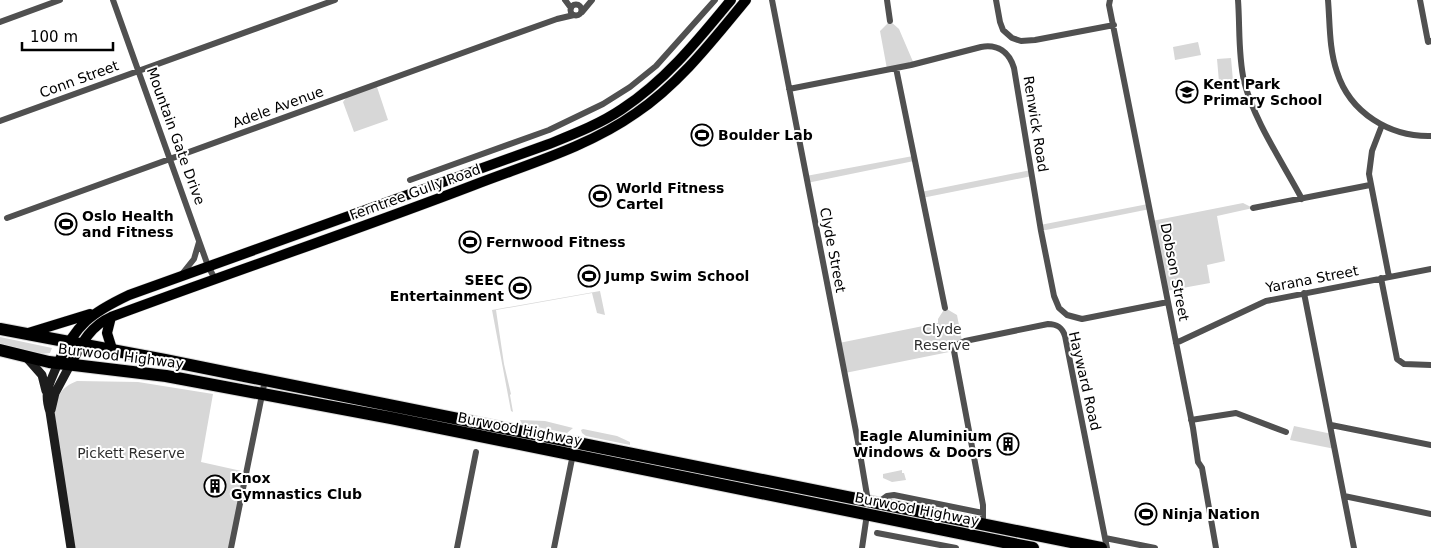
<svg xmlns="http://www.w3.org/2000/svg" width="1431" height="548" viewBox="0 0 1431 548" font-family="'DejaVu Sans',sans-serif">
	<style>
		.green { fill: #d7d7d7 }
		.lines { fill: none; stroke-linecap: round; stroke-linejoin: round }
		.primary-casing { stroke: #dbdbdb; stroke-width: 11 }
		.highway-casing { stroke: #dbdbdb; stroke-width: 14 }
		.street { stroke: #505050; stroke-width: 6 }
		.secondary { stroke: #1d1d1d; stroke-width: 9 }
		.primary { stroke: #000; stroke-width: 10 }
		.highway { stroke: #000; stroke-width: 12 }
		.labels { text-anchor: middle; stroke-width: 4; stroke-linejoin: round; paint-order: stroke }
		.street-label { font-size: 14px; fill: #000; stroke: #fff }
		.poi-label { font-size: 14px; font-weight: bold; fill: #000; stroke: #fff; text-anchor: start }
		.park-label { font-size: 14px; fill: #2e2e2e; stroke: #fff }
	</style>
	<rect width="100%" height="100%" fill="#fff"/>
	<path class="green" d="M890 21 899 29 914 64 887 69 880 31Z
		M1198 42 1201 55 1175 60 1173 47Z
		M1231 58 1233 81 1219 82 1217 59Z
		M376 84 388 120 354 132 343 102 349 94Z
		M913 156 914 161 807 183 806 176Z
		M1031 170 1032 176 922 198 921 192Z
		M1243 203 1253 208 1217 216 1225 261 1207 265 1210 283 1166 291 1152 221Z
		M1148 204 1150 209 1041 231 1040 225Z
		M600 291 605 315 597 313 592 293 496 310 504 364 511 394 510 395 513 412 511 411 492 310Z
		M945 308 957 315 962 341 954 351 845 373 839 343 938 323V319Z
		M0 337 52 348 50 353C33 356 16 348 0 344Z
		M77 381 138 382 213 394 201 462 246 472 231 548H74L54 412C57 396 61 387 77 381Z
		M520 420 545 421 573 428 567 433 522 424Z
		M1294 426 1332 434 1335 449 1290 440Z
		M583 429 617 436 630 442V445L586 436 582 433 581 430Z
		M902 470V473H904L906 480 892 482 883 478V474Z"/>
	<g class="lines">
		<g class="primary-casing">
			<path id="primary" d="M111 317 107 333 112 349
				M25 334 90 314
				M58 363C76 324 91 313 129 295L549 144C574 134 600 124 622 109 666 80 698 40 731 0
				M70 365C81 345 90 326 111 317 232 272 354 231 474 185 528 164 588 147 636 113 680 83 712 41 746 0"/>
		</g>
		<g class="highway-casing">
			<path id="highway" d="M0 329 165 360 1101 548
				M0 350 49 362 166 376 391 418 1033 548"/>
		</g>
		<path class="street" d="M113 0 208 266 215 279
			M565 0 571 8
			M772 0 858 442 868 501
			M887 0 890 21
			M996 0 1000 22 1003 30 1012 38 1021 41 1035 40 1114 25
			M1110 0 1109 5 1193 428 1198 462 1202 468 1216 548
			M1238 0C1240 26 1238 55 1244 81 1254 121 1283 163 1302 199
			M1328 0C1330 24 1329 49 1337 72 1350 113 1390 137 1431 136
			M1420 0 1428 42 1431 41
			M570.5 10a5.5 5.5 0 1 1 11 0a5.5 5.5 0 1 1-11 0Z
			M582 12 592 0
			M0 22 60 0
			M896 68 945 308
			M789 89 911 65 981 47C998 44 1009 52 1014 68L1041 231 1054 296 1059 308 1067 315 1082 319 1168 302
			M0 121 335 0
			M1382 125 1372 151 1369 174 1389 277
			M410 180 549 130 603 104 630 87 656 66 715 0
			M1253 208 1370 185
			M7 218 501 39 557 19 574 15
			M182 274 194 259 199 242
			M1381 278 1397 359 1404 364 1431 365
			M1304 293 1354 548
			M1176 343 1266 301 1431 269
			M1191 420 1236 413 1286 432
			M1331 425 1431 445
			M1344 496 1431 514
			M879 502 887 496 894 495 983 513
			M983 524V505L954 351 958 344 965 341 1048 324C1057 324 1062 327 1065 336L1107 548
			M877 533 956 548
			M1105 538 1155 548
			M231 548 265 380
			M457 548 476 452
			M554 548 573 454
			M862 548 867 514"/>
		<path class="secondary" d="M27 358 42 375 46 391
			M58 363C50 384 43 390 50 412L71 548
			M51 410 55 393 70 365"/>
		<use href="#primary" class="primary"/>
		<use href="#highway" class="highway"/>
	</g>
	<defs>
		<g id="school-ring" transform="scale(1.125)"><circle r="9.5" fill="#fff" stroke="#000" stroke-width="1.5"/><path d="M0-5L7-2L0 1L-7-2ZM-4 1L0 2.5L4 1V4Q0 6-4 4Z" fill="#000"/></g>
		<g id="stadium-ring" transform="scale(1.125)"><circle r="9.5" fill="#fff" stroke="#000" stroke-width="1.5"/><path d="M0-5a6.5 5 0 1 0 0 10a6.5 5 0 1 0 0-10ZM-3.5-1.8h7v3.6h-7Z" fill="#000"/></g>
		<g id="building-ring" transform="scale(1.125)"><circle r="9.5" fill="#fff" stroke="#000" stroke-width="1.5"/><path d="M-4-6H4V6H1V3H-1V6H-4ZM-2.5-4.3h1.7v1.8h-1.7ZM.8-4.3h1.7v1.8H.8ZM-2.5-1h1.7V.8h-1.7ZM.8-1h1.7V.8H.8Z" fill="#000"/></g>
	</defs>
	<g fill-rule="evenodd">
		<use href="#school-ring" x="1187" y="92"/>
		<use href="#stadium-ring" x="702" y="135"/>
		<use href="#stadium-ring" x="600" y="196"/>
		<use href="#stadium-ring" x="66" y="224"/>
		<use href="#stadium-ring" x="470" y="242"/>
		<use href="#stadium-ring" x="589" y="276"/>
		<use href="#stadium-ring" x="520" y="288"/>
		<use href="#building-ring" x="1008" y="444"/>
		<use href="#building-ring" x="215" y="486"/>
		<use href="#stadium-ring" x="1146" y="514"/>
	</g>
	<g class="labels">
		<g class="street-label">
			<text transform="translate(79 79) rotate(-20)" y="5">Conn Street</text>
			<text transform="translate(278 107) rotate(-20)" y="5">Adele Avenue</text>
			<text transform="translate(1036 124) rotate(81)" y="5">Renwick Road</text>
			<text transform="translate(176 136) rotate(70)" y="5">Mountain Gate Drive</text>
			<text transform="translate(415 192) rotate(-20)" y="5">Ferntree Gully Road</text>
			<text transform="translate(833 250) rotate(79)" y="5">Clyde Street</text>
			<text transform="translate(1175 272) rotate(79)" y="5">Dobson Street</text>
			<text transform="translate(1312 279) rotate(-11)" y="5">Yarana Street</text>
			<text transform="translate(121 356) rotate(7)" y="5">Burwood Highway</text>
			<text transform="translate(1085 381) rotate(77)" y="5">Hayward Road</text>
			<text transform="translate(520 429) rotate(11)" y="5">Burwood Highway</text>
			<text transform="translate(917 509) rotate(11)" y="5">Burwood Highway</text>
		</g>
		<g class="poi-label">
			<text x="1203" y="89">Kent Park<tspan x="1203" dy="16">Primary School</tspan></text>
			<text x="718" y="140">Boulder Lab</text>
			<text x="616" y="193">World Fitness<tspan x="616" dy="16">Cartel</tspan></text>
			<text x="82" y="221">Oslo Health<tspan x="82" dy="16">and Fitness</tspan></text>
			<text x="486" y="247">Fernwood Fitness</text>
			<text x="605" y="281">Jump Swim School</text>
			<text x="504" y="285" text-anchor="end">SEEC<tspan x="504" dy="16">Entertainment</tspan></text>
			<text x="992" y="441" text-anchor="end">Eagle Aluminium<tspan x="992" dy="16">Windows &amp; Doors</tspan></text>
			<text x="231" y="483">Knox<tspan x="231" dy="16">Gymnastics Club</tspan></text>
			<text x="1162" y="519">Ninja Nation</text>
		</g>
		<g class="park-label">
			<text x="942" y="334">Clyde<tspan x="942" dy="16">Reserve</tspan></text>
			<text x="131" y="458">Pickett Reserve</text>
		</g>
	</g>
	<path d="M22 42v8h91v-8" fill="none" stroke="#000000" stroke-width="2.5"/>
	<text x="30" y="42" font-size="15" fill="#000000" stroke="#ffffff" stroke-width="4" paint-order="stroke">100 m</text>
</svg>
